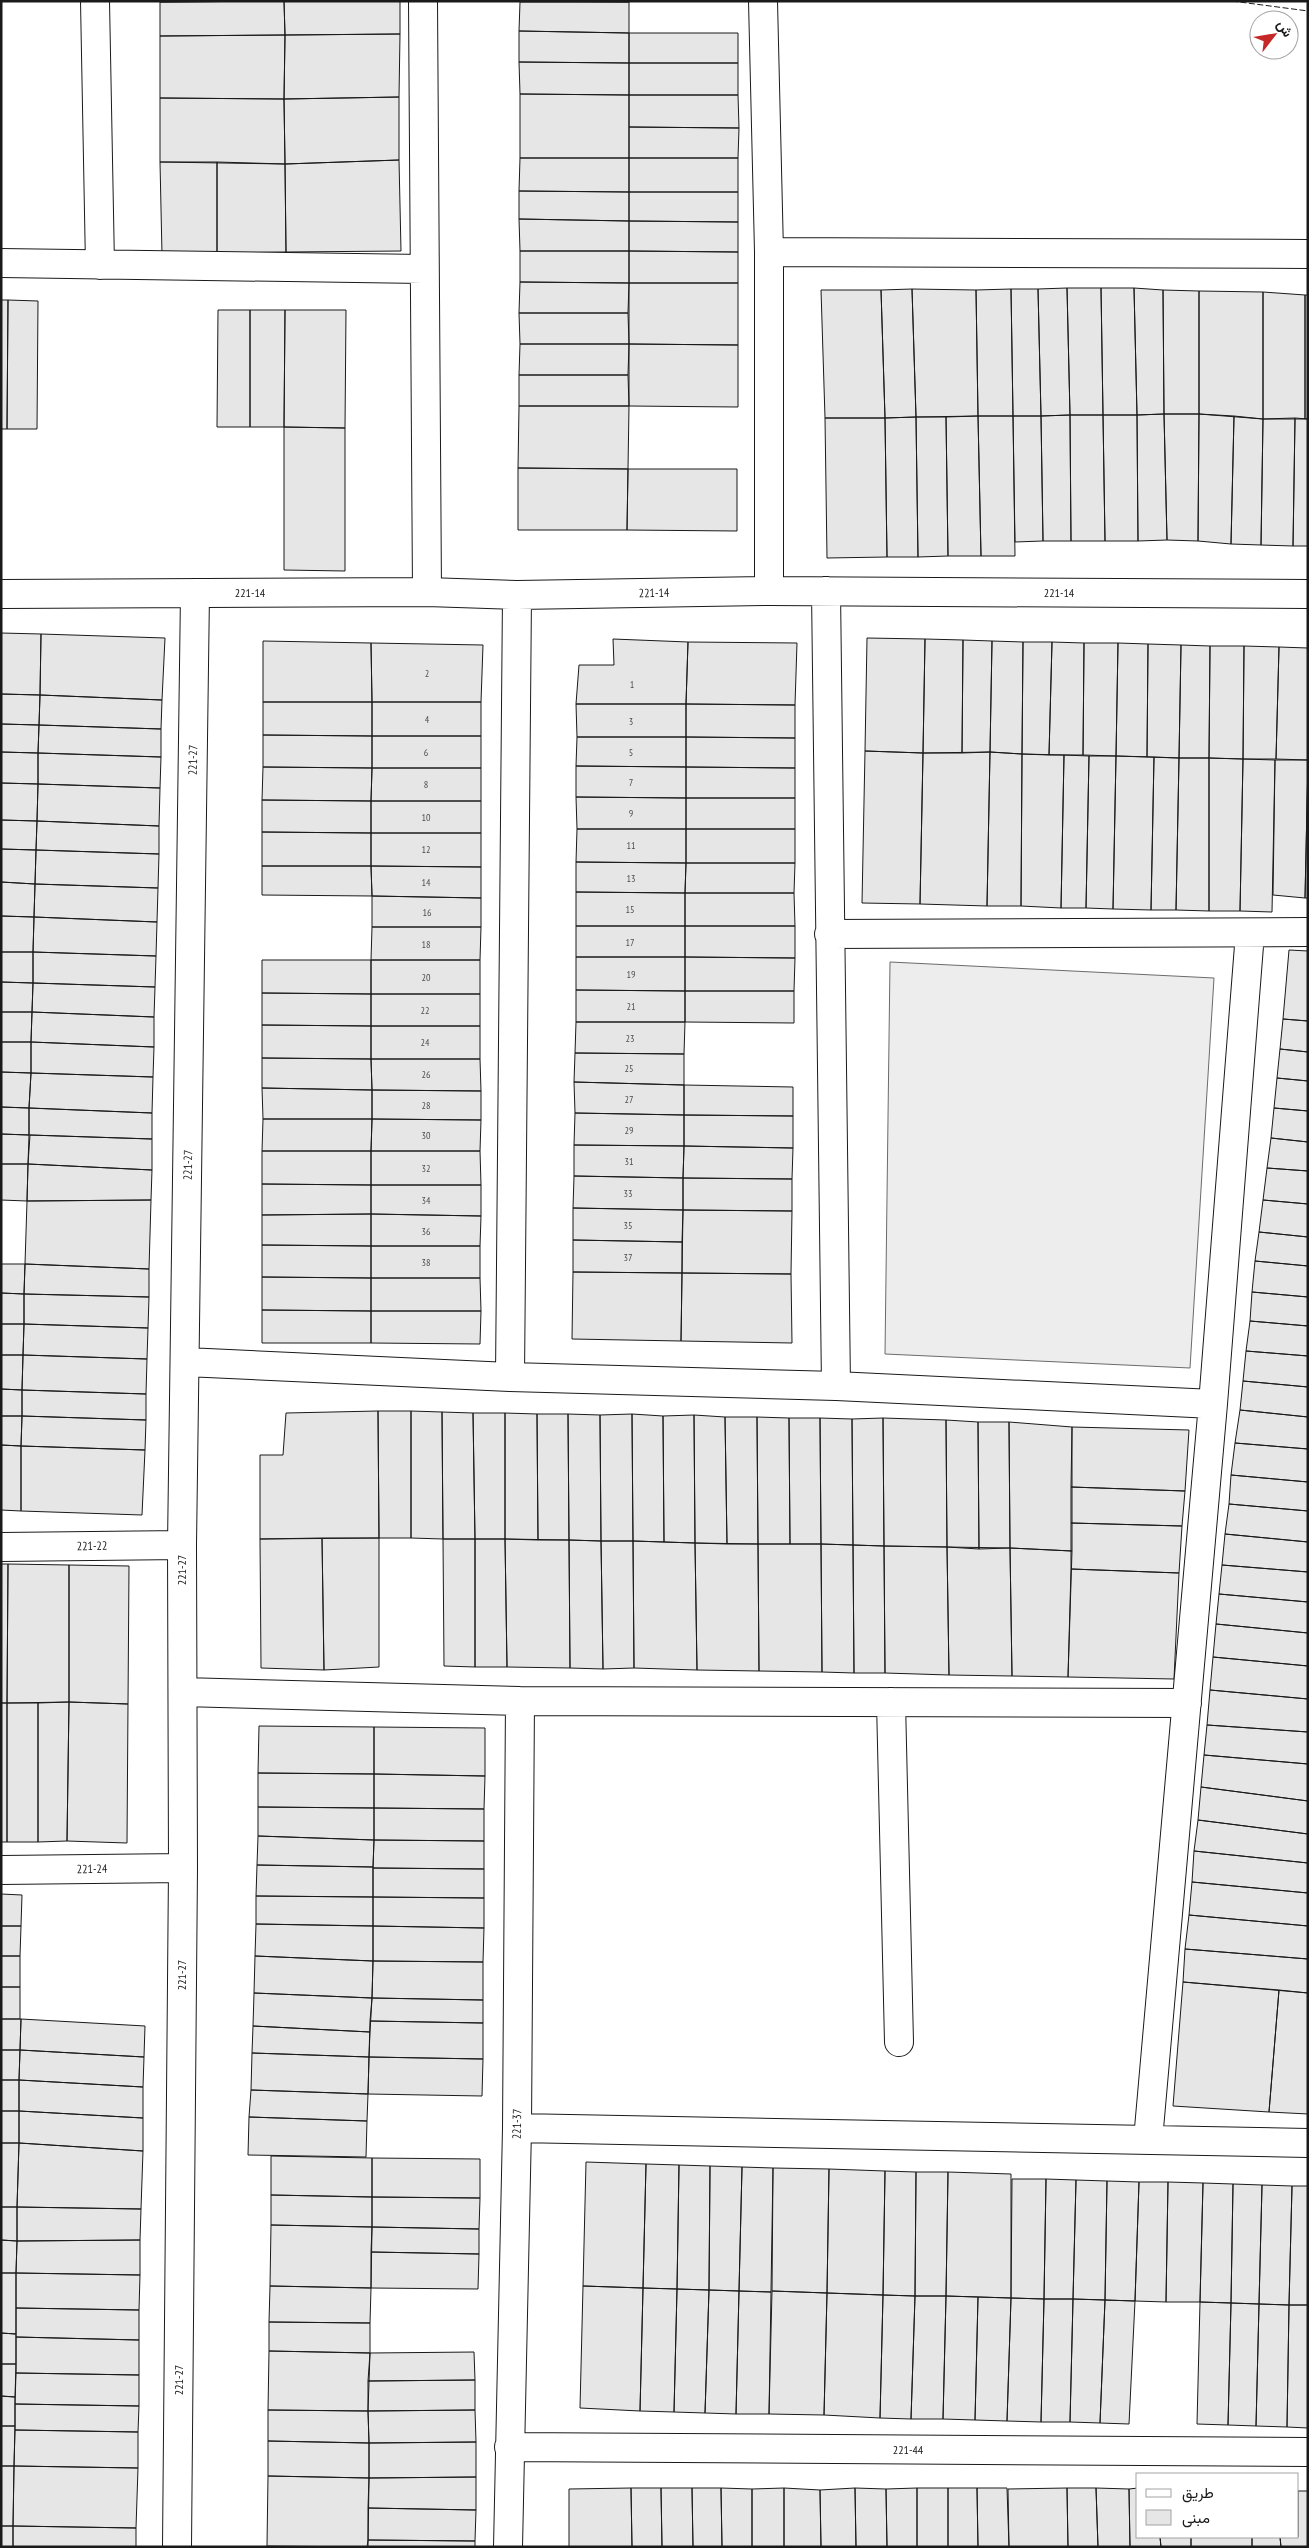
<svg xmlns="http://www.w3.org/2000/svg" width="1309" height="2548" viewBox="0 0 1309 2548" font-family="'PT Sans Narrow',Vazirmatn,sans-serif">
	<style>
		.built { fill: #ededed; stroke: #6a6a6a }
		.building { fill: #e6e6e6; stroke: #1a1a1a }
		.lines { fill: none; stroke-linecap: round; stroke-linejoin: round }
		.minor-casing { stroke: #1a1a1a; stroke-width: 30 }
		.minor { stroke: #fff; stroke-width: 28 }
		.fence { stroke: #1a1a1a; stroke-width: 1; stroke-dasharray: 6 2.5; stroke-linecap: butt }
		.labels { text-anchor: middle; stroke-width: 4; stroke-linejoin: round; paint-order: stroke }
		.number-label { font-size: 10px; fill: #4d4d4d }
		.street-label { font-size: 12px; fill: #1a1a1a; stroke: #fff }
	</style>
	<rect width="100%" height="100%" fill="#fff"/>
	<path class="built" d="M890 962 1214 978 1190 1368 885 1354Z"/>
	<path class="building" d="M160 1H284L160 2Z
		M284 1 285 35 160 36V2Z
		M284 1H400V34L285 35Z
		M629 1V2L520 1Z
		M520 2H629V33L519 31Z
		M519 31 629 33V63L519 62Z
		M629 33H738V63H629Z
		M400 34 399 97 284 99 285 35Z
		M285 35 284 99 160 98V36Z
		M519 62 629 63V95L520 94Z
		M629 63H738V95H629Z
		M520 94 629 95V158H520Z
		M629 95H738L739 128 629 127Z
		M399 97V160L285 164 284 99Z
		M160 98 284 99 285 164 160 162Z
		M629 127 739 128 738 158H629Z
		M520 158H629V192L519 191Z
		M629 158H738V192H629Z
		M399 160 401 251 286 252 285 164Z
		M160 162H217V253L162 255Z
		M217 162 285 164 286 252 217 253Z
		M519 191 629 192V221L519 219Z
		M629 192H738V222L629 221Z
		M519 219 629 221V251H520Z
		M629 221 738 222V252L629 251Z
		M520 251H629V283L520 282Z
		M629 251 738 252V283H629Z
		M520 282 629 283 628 313H519Z
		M629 283H738V345L629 344Z
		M1067 288 1070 415 1041 416 1038 289Z
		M1067 288H1101L1103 415H1070Z
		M1101 288H1134L1137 415H1103Z
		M1134 288 1163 290 1164 414 1137 415Z
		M912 289 976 290 978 416 916 417Z
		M912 289 916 417 885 418 881 290Z
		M1011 289H1038L1041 416H1013Z
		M1011 289 1013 416H978L976 290Z
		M821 290H881L885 418H825Z
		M1163 290 1199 291V414H1164Z
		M1199 291 1263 292V419L1199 414Z
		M1263 292 1305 295V419H1263Z
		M1305 295H1308V419H1305Z
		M1 300H8L7 429H1Z
		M8 300 38 301 37 429H7Z
		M218 310H250V427H217Z
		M250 310H285L284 427H250Z
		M285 310H346L345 428 284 427Z
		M519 313H628L629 344H520Z
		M520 344H629L628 375H519Z
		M629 344 738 345V407L629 406Z
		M519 375H628L629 406H519Z
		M519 406H629L628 469 518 468Z
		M1164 414H1199L1198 541 1167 540Z
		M1164 414 1167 540 1138 541 1137 415Z
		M1199 414 1234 416 1231 544 1198 541Z
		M1070 415H1103L1105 541H1071Z
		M1070 415 1071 541H1043L1041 416Z
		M1103 415H1137L1138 541H1105Z
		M978 416 981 556H948L946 417Z
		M978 416H1013L1015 556H981Z
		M1013 416H1041L1043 541 1015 542Z
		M1234 416 1263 419 1261 545 1231 544Z
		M916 417H946L948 556 918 557Z
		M916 417 918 557H887L885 418Z
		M825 418H885L887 557 827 558Z
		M1295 418 1293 546 1261 545 1263 419Z
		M1295 418 1308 419V546H1293Z
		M284 427 345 428V571L284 570Z
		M518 468 628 469 627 530H518Z
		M628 469H737V531L627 530Z
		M1 633 41 634 40 695 1 694Z
		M41 634 165 638 162 700 40 695Z
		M867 638 925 639 923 753 865 751Z
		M613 639 688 642 686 704H576L579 665H614Z
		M925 639 963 640 962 753H923Z
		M963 640 992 641 990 752 962 753Z
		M263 641 371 643 372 702H263Z
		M992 641 1023 642 1022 754 990 752Z
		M688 642 797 643 795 705 686 704Z
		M1023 642H1052L1049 755 1022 754Z
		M1052 642 1084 643 1083 755H1049Z
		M371 643 483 645 481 702H372Z
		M1084 643H1118L1116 756 1083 755Z
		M1118 643 1148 644 1147 757 1116 756Z
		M1148 644 1181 645 1179 758 1147 757Z
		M1181 645 1210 646 1209 758H1179Z
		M1210 646H1244L1243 759 1209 758Z
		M1244 646 1279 647 1276 759H1243Z
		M1279 647 1308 648V760L1276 759Z
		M1 694 40 695 39 725 1 724Z
		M40 695 162 700 161 729 39 725Z
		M263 702H372V736L263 735Z
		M372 702H481V736H372Z
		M576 704H686V737H577Z
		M686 704 795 705V738L686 737Z
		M1 724 39 725 38 753 1 752Z
		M39 725 161 729V757L38 753Z
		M263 735 372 736V768L263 767Z
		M372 736H481V768H372Z
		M577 737H686V767L576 766Z
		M686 737 795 738V768L686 767Z
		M865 751 923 753 920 904 862 903Z
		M1 752 38 753V784L1 783Z
		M990 752 1022 754 1021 906H987Z
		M990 752 987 906 920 904 923 753Z
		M38 753 161 757 160 788 38 784Z
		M1022 754 1064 755 1061 908 1021 906Z
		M1064 755 1089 756 1086 908H1061Z
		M1089 756H1116L1113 909 1086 908Z
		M1116 756 1154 757 1151 910 1113 909Z
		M1154 757 1179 758 1176 910H1151Z
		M1179 758H1209V911L1176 910Z
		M1209 758 1243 759 1240 911H1209Z
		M1243 759 1275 760 1272 912 1240 911Z
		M1275 760H1308L1305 898 1273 895Z
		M1308 761V898H1305Z
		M576 766 686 767V798L576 797Z
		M263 767 372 768 371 801 262 800Z
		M686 767 795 768V798H686Z
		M372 768H481V801H371Z
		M1 783 38 784 37 821 1 820Z
		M38 784 160 788 159 826 37 821Z
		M576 797 686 798V829H577Z
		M686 798H795V829H686Z
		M262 800 371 801V833L262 832Z
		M371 801H481V833H371Z
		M1 820 37 821 36 850 1 849Z
		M37 821 159 826V854L36 850Z
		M577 829H686V863L576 862Z
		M686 829H795V863H686Z
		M262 832 371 833V866H262Z
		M371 833H481V867L371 866Z
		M1 849 36 850 35 884 1 882Z
		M36 850 159 854 158 888 35 884Z
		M576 862 686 863 685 893 576 892Z
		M686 863H795L794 893H685Z
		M262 866H371L372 896 262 895Z
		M371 866 481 867V898L372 896Z
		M1 882 35 884 34 917 1 916Z
		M35 884 158 888 157 922 34 917Z
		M576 892 685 893V926H576Z
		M685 893H794L795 926H685Z
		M372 896 481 898V927H372Z
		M1 916 34 917 33 952H1Z
		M34 917 157 922 156 956 33 952Z
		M576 926H685V957H576Z
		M685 926H795V958L685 957Z
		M372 927H481L480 960H371Z
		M1289 950 1308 951V1021L1283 1019Z
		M1 952H33V983L1 982Z
		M33 952 156 956 155 987 33 983Z
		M576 957H685V991L576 990Z
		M685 957 795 958 794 991H685Z
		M262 960H371V994L262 993Z
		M371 960H480V994H371Z
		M1 982 33 983 32 1012H1Z
		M33 983 155 987 154 1017 32 1012Z
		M576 990 685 991V1022H576Z
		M685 991H794V1023L685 1022Z
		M262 993 371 994V1026L262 1025Z
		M371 994H480V1026H371Z
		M1 1012H32L31 1042H1Z
		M32 1012 154 1017V1047L31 1042Z
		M1283 1019 1308 1021V1052L1280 1049Z
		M576 1022H685L684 1054 575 1053Z
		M262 1025 371 1026V1059L262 1058Z
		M371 1026H480V1059H371Z
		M1 1042H31V1073L1 1072Z
		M31 1042 154 1047 153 1077 31 1073Z
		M1280 1049 1308 1052V1081L1277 1078Z
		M575 1053 684 1054V1085L574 1082Z
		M262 1058 371 1059 372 1090 262 1088Z
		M371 1059H480L481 1091 372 1090Z
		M1 1072 31 1073 29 1108 1 1107Z
		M31 1073 153 1077 152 1113 29 1108Z
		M1277 1078 1308 1081V1111L1274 1108Z
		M574 1082 684 1085V1115L575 1113Z
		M684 1085 793 1087V1116L684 1115Z
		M262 1088 372 1090V1119H263Z
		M372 1090 481 1091V1120L372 1119Z
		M1 1107 29 1108V1135L1 1134Z
		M29 1108 152 1113V1139L29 1135Z
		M1274 1108 1308 1111V1142L1271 1138Z
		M575 1113 684 1115V1146L574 1145Z
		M684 1115 793 1116V1148L684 1146Z
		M263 1119H372L371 1151H262Z
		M372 1119 481 1120 480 1151H371Z
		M1 1134 29 1135 28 1164H1Z
		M30 1135 152 1139V1170L28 1164Z
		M1271 1138 1308 1142V1171L1267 1168Z
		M574 1145 684 1146 683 1178 574 1176Z
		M684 1146 793 1148 792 1179 683 1178Z
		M262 1151H371V1185L262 1184Z
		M371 1151H480L481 1185H371Z
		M1 1164H28L27 1201 1 1200Z
		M28 1164 152 1170 151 1200 27 1201Z
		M1267 1168 1308 1171V1204L1263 1200Z
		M574 1176 683 1178V1210L573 1208Z
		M683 1178 792 1179V1211L683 1210Z
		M262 1184 371 1185V1214L262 1215Z
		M371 1185H481V1216L371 1214Z
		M151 1200 149 1269 25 1264 27 1201Z
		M1263 1200 1308 1204V1237L1259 1232Z
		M573 1208 683 1210 682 1242 573 1240Z
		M683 1210 792 1211 791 1274 682 1273Z
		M371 1214 481 1216 480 1246H371Z
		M371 1214V1246L262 1245V1215Z
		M1259 1232 1308 1237V1266L1255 1261Z
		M573 1240 682 1242V1273L573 1272Z
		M262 1245 371 1246V1278L262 1277Z
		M371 1246H480V1278H371Z
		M1255 1261 1308 1266V1297L1252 1292Z
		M1 1264H25L24 1294 1 1293Z
		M25 1264 149 1269V1297L24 1294Z
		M573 1272 682 1273 681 1341 572 1339Z
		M682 1273 791 1274 792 1343 681 1341Z
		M262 1277 371 1278V1311L262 1310Z
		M371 1278H480L481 1311H371Z
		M1252 1292 1308 1297V1326L1250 1321Z
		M1 1293 24 1294V1324H1Z
		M24 1294 149 1297 148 1328 24 1324Z
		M262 1310 371 1311V1343H262Z
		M371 1311H481L480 1344 371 1343Z
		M1250 1321 1308 1326V1356L1246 1351Z
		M1 1324H24L23 1355H1Z
		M24 1324 148 1328 147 1359 23 1355Z
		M1246 1351 1308 1356V1387L1243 1381Z
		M1 1355H23L22 1390 1 1389Z
		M23 1355 147 1359 146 1394 22 1390Z
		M1243 1381 1308 1387V1417L1240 1410Z
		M1 1389 22 1390V1416H1Z
		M22 1390 146 1394V1420L22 1416Z
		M1240 1410 1308 1417V1449L1235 1443Z
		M378 1411H411V1538H379Z
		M378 1411 379 1538 260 1539V1455H283L286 1413Z
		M411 1411 442 1412 443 1539 411 1538Z
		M442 1412 473 1413 475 1539H443Z
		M473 1413H505V1539H475Z
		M505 1413 537 1414 538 1540 505 1539Z
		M537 1414H568L569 1540H538Z
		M568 1414 600 1415 601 1541 569 1540Z
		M632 1414 633 1541H601L600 1415Z
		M632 1414 663 1416 664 1542 633 1541Z
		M694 1415 695 1543 664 1542 663 1416Z
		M694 1415 725 1417 727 1544 695 1543Z
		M1 1416H22L21 1446 1 1445Z
		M22 1416 146 1420 145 1450 21 1446Z
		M725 1417H757L758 1544H727Z
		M757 1417 789 1418 790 1544H758Z
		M789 1418H820L821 1544H790Z
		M820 1418 852 1419 853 1545 821 1544Z
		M883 1418 884 1546 853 1545 852 1419Z
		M883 1418 946 1420 947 1547 884 1546Z
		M946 1420 978 1422 979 1549 947 1547Z
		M978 1422H1009L1010 1548 979 1549Z
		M1009 1422 1072 1427V1551L1010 1548Z
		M1072 1427 1189 1430 1185 1491 1071 1487Z
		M1235 1443 1308 1449V1482L1231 1475Z
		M1 1445 21 1446V1511L1 1510Z
		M21 1446 145 1450 142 1515 21 1511Z
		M1231 1475 1308 1482V1511L1229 1504Z
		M1071 1487 1185 1491 1182 1526 1071 1523Z
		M1229 1504 1308 1511V1542L1225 1534Z
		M1071 1523 1182 1526 1179 1573 1071 1569Z
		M1225 1534 1308 1542V1572L1222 1565Z
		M322 1538H379V1667L324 1670Z
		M322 1538 324 1670 261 1668 260 1539Z
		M443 1539H475V1667L444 1666Z
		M475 1539H505L507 1667H475Z
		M505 1539 569 1540 570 1668 507 1667Z
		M569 1540 601 1541 603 1669 570 1668Z
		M601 1541H633L634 1668 603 1669Z
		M633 1541 695 1543 697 1670 634 1668Z
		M695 1543 758 1544 759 1671 697 1670Z
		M758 1544H821L822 1672 759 1671Z
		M821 1544 853 1545 854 1673 822 1672Z
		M853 1545 884 1546 885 1673H854Z
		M884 1546 947 1547 949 1675 885 1673Z
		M947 1547 1010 1548 1012 1676 949 1675Z
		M1010 1548 1072 1551 1068 1677 1012 1676Z
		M1 1564H8L7 1703H1Z
		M8 1564 69 1565V1702L7 1703Z
		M69 1565 129 1566 128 1704 69 1702Z
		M1222 1565 1308 1572V1602L1219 1594Z
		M1071 1569 1179 1573 1174 1679 1068 1677Z
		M1219 1594 1308 1602V1633L1216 1624Z
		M1216 1624 1308 1633V1666L1213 1657Z
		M1213 1657 1308 1666V1699L1210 1690Z
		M1210 1690 1308 1699V1732L1207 1725Z
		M69 1702 67 1841 38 1842V1703Z
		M69 1702 128 1704 127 1843 67 1841Z
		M1 1703H7V1842H1Z
		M7 1703H38V1842H7Z
		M1207 1725 1308 1732V1764L1204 1755Z
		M259 1726 374 1727V1774L258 1773Z
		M374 1727 485 1728V1776L374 1774Z
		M1204 1755 1308 1764V1801L1201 1787Z
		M258 1773 374 1774V1808L258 1807Z
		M374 1774 485 1776 484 1809 374 1808Z
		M1201 1787 1308 1801V1834L1198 1820Z
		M258 1807 374 1808V1840L258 1836Z
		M374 1808 484 1809V1841L374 1840Z
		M1198 1820 1308 1834V1863L1194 1851Z
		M258 1836 374 1840 373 1867 257 1865Z
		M374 1840 484 1841V1869L373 1868Z
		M1194 1851 1308 1863V1893L1192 1882Z
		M257 1865 373 1867V1897L256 1896Z
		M373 1868 484 1869V1898L373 1897Z
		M1192 1882 1308 1893V1926L1189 1915Z
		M1 1894 22 1895 21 1926H1Z
		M256 1896 373 1897V1926L256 1924Z
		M373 1897 484 1898V1928L373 1926Z
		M1189 1915 1308 1926V1959L1185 1949Z
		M256 1924 373 1926V1961L255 1956Z
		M1 1926H21L20 1956H1Z
		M373 1926 484 1928 483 1962 373 1961Z
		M1185 1949 1308 1959V1993L1183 1982Z
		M1 1956H20V1987H1Z
		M255 1956 373 1961 372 1998 254 1993Z
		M373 1961 483 1962V2000L372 1998Z
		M1183 1982 1279 1990 1269 2112 1173 2106Z
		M1 1987H20V2019H1Z
		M1279 1990 1308 1993V2114L1269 2112Z
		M254 1993 372 1998 370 2032 253 2026Z
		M372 1998 483 2000V2023L370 2021Z
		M1 2019H21L20 2050H1Z
		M21 2019 145 2026 144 2057 20 2050Z
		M370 2021 483 2023V2059L369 2057Z
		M253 2026 370 2032 369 2057 252 2053Z
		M1 2050H20L19 2080H1Z
		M20 2050 144 2057 143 2087 19 2080Z
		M252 2053 369 2057 368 2094 251 2090Z
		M369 2057 483 2059 482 2096 368 2094Z
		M1 2080H19V2111H1Z
		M19 2080 143 2087V2118L19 2111Z
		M251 2090 368 2094 367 2121 249 2117Z
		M1 2111H19V2143H1Z
		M19 2111 143 2118V2151L19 2143Z
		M249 2117 367 2121 366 2157 248 2155Z
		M1 2143H19L17 2207H1Z
		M19 2143 143 2151 141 2209 17 2207Z
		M271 2156 372 2158V2197L271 2195Z
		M372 2158 480 2159V2198L372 2197Z
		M586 2162 646 2164 643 2288 583 2286Z
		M646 2164 679 2165 677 2289 643 2288Z
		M679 2165 710 2166 709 2290 677 2289Z
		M710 2166 742 2167 739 2291 709 2290Z
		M742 2167 773 2168 771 2292 739 2291Z
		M773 2168 829 2169 827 2293 772 2291Z
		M829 2169 885 2171 883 2295 827 2293Z
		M885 2171 916 2172 915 2296 883 2295Z
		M916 2172H948L946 2296H915Z
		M948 2172 1011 2174V2298L946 2296Z
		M1012 2179H1046L1044 2299 1011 2298Z
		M1046 2179 1076 2180 1073 2299H1044Z
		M1076 2180 1107 2181 1105 2300 1073 2299Z
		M1107 2181 1139 2182 1135 2301 1105 2300Z
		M1139 2182H1168L1166 2302 1135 2301Z
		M1168 2182 1203 2183 1200 2302H1166Z
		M1203 2183 1233 2184 1231 2303 1200 2302Z
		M1233 2184 1262 2185 1259 2304 1231 2303Z
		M1262 2185 1292 2186 1289 2305 1259 2304Z
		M1292 2186H1308V2305H1289Z
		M271 2195 372 2197V2227L271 2225Z
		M372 2197 480 2198 479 2229 372 2227Z
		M1 2207H17V2241L1 2240Z
		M17 2207 141 2209 140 2240 17 2241Z
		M271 2225 372 2227 371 2288 270 2286Z
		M372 2227 479 2229V2254L371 2252Z
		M1 2240 17 2241 16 2273H1Z
		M140 2240V2275L16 2273 17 2241Z
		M371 2252 479 2254 478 2289 371 2288Z
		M1 2273H16V2334L1 2333Z
		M16 2273 140 2275 139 2310 16 2308Z
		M270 2286 371 2288 370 2323 269 2322Z
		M583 2286 643 2288 640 2411 580 2408Z
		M643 2288 677 2289 674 2412 640 2411Z
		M677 2289 709 2290 705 2413 674 2412Z
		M709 2290 739 2291 736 2414 705 2413Z
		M739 2291 771 2292 769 2414H736Z
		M772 2291 827 2293 824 2415 769 2414Z
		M827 2293 883 2295 880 2418 824 2415Z
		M883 2295 915 2296 911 2419 880 2418Z
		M915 2296H946L943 2419H911Z
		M946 2296 978 2297 975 2420 943 2419Z
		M978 2297 1011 2298 1007 2421 975 2420Z
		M1011 2298 1044 2299 1041 2422 1007 2421Z
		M1044 2299H1073L1070 2422H1041Z
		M1073 2299 1105 2300 1100 2423 1070 2422Z
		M1105 2300 1135 2301 1129 2424 1100 2423Z
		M1200 2302 1231 2303 1228 2425 1197 2424Z
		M1231 2303 1259 2304 1256 2426 1228 2425Z
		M1259 2304 1289 2305 1287 2427 1256 2426Z
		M1289 2305H1308V2428L1287 2427Z
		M16 2308 139 2310V2340L16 2337Z
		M269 2322 370 2323V2353L269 2351Z
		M1 2333 16 2334V2364H1Z
		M16 2337 139 2340V2375L16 2373Z
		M269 2351 370 2353 368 2411 268 2410Z
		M474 2352 475 2380 368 2381 370 2353Z
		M1 2364H16L15 2397 1 2396Z
		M16 2373 139 2375V2406L15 2404Z
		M475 2380V2410L368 2411V2381Z
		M1 2396 15 2397V2426H1Z
		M15 2404 139 2406 138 2432 15 2430Z
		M268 2410 368 2411 369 2443 268 2441Z
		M475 2410 476 2442 369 2443 368 2411Z
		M1 2426H15L14 2466H1Z
		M15 2430 138 2432V2468L14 2466Z
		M268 2441 369 2443V2478L268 2476Z
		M476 2442V2477L369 2478V2443Z
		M1 2466H14L13 2526H1Z
		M14 2466 138 2468 136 2528 13 2526Z
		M268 2476 369 2478 368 2547 267 2546Z
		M476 2477V2510L368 2508 369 2478Z
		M631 2488H661L662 2547H632Z
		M631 2488 632 2547H569V2489Z
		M661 2488H692L693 2547H662Z
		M692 2488H721L722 2547H693Z
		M721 2488 752 2489V2547H722Z
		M784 2488V2547H752V2489Z
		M784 2488 820 2490 821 2547H784Z
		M855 2488 856 2547H821L820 2490Z
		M855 2488 886 2489 887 2547H856Z
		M917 2488V2547H887L886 2489Z
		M917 2488H948V2547H917Z
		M948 2488H977L978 2547H948Z
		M977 2488H1007L1009 2547H978Z
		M1067 2488 1068 2547H1009L1008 2489Z
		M1067 2488H1096L1098 2547H1068Z
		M1096 2488 1129 2489 1130 2547H1098Z
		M1138 2488V2537H1160L1161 2547H1130L1129 2489Z
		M1298 2491H1308V2547H1281L1280 2537H1298Z
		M368 2508 476 2510 475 2541 368 2540Z
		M1 2526H13V2547H1Z
		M13 2526 136 2528V2547H13Z
		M1160 2537H1191V2547H1161Z
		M1191 2537H1252V2547H1191Z
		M1252 2537H1280L1281 2547H1252Z
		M368 2540 475 2541V2547H367Z"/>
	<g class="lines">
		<g class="minor-casing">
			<path id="minor" d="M95 1 100 265
				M423 1 427 592
				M763 1 769 252V591
				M769 252 1308 254
				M1 263 423 269
				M826 591 836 1386
				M1 594 427 592 517 595 769 591 1308 594
				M829 934 1308 932
				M186 1362 510 1377 836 1386 1213 1404
				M510 1377 517 595
				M1 1547 182 1545
				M183 1692 520 1701 1187 1703
				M891 1702 899 2042
				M1 1870 183 1868
				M517 2128 1308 2143
				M1148 2140 1213 1404 1250 933
				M509 2447 1308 2452
				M177 2547 183 1868 182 1545 195 593
				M508 2547 517 2128 520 1701"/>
		</g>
		<use href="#minor" class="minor"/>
		<path class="fence" d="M1232 1 1308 11"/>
	</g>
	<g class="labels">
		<g class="number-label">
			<text x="427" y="677">2</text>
			<text x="632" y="688">1</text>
			<text x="427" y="723">4</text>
			<text x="631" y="725">3</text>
			<text x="426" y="756">6</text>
			<text x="631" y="756">5</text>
			<text x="631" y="786">7</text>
			<text x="426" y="788">8</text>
			<text x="631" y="817">9</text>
			<text x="426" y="821">10</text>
			<text x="631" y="849">11</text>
			<text x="426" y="853">12</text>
			<text x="631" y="882">13</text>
			<text x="426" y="886">14</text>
			<text x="630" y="913">15</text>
			<text x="427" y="916">16</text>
			<text x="630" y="946">17</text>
			<text x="426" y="948">18</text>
			<text x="631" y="978">19</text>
			<text x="426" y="981">20</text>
			<text x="631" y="1010">21</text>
			<text x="425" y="1014">22</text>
			<text x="630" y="1042">23</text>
			<text x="425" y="1046">24</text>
			<text x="629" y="1072">25</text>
			<text x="426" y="1078">26</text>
			<text x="629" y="1103">27</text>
			<text x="426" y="1109">28</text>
			<text x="629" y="1134">29</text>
			<text x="426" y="1139">30</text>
			<text x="629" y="1165">31</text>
			<text x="426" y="1172">32</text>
			<text x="628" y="1197">33</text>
			<text x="426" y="1204">34</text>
			<text x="628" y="1229">35</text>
			<text x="426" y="1235">36</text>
			<text x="628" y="1261">37</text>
			<text x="426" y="1266">38</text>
		</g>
		<g class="street-label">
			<text x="250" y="597">221-14</text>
			<text transform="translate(654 593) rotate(-1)" y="4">221-14</text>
			<text x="1059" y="597">221-14</text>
			<text transform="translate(193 760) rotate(-89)" y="4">221-27</text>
			<text transform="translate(188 1165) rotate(-89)" y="4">221-27</text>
			<text transform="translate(92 1546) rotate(-1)" y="4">221-22</text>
			<text transform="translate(182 1570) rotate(-90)" y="4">221-27</text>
			<text transform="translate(92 1869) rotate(-1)" y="4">221-24</text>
			<text transform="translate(182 1975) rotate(-90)" y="4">221-27</text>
			<text transform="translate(517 2124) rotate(-89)" y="4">221-37</text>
			<text transform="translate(179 2380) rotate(-90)" y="4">221-27</text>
			<text x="908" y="2454">221-44</text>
		</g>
	</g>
	<rect width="1309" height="2548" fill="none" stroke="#1a1a1a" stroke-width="5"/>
	<rect x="1136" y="2473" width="162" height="65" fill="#ffffff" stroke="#a3a3a3"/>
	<rect x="1146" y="2489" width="25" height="8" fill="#ffffff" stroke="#a3a3a3"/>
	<text x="1182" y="2498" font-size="15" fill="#1a1a1a">طريق</text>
	<rect x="1146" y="2510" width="25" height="15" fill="#e6e6e6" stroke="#a3a3a3"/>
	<text x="1182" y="2523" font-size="15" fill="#1a1a1a">مبنى</text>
	<g transform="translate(1274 35) rotate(59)"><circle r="24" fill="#ffffff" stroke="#a3a3a3"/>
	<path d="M0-4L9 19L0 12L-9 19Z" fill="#c62828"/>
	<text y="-8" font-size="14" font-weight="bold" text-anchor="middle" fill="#1a1a1a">ش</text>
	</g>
</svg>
